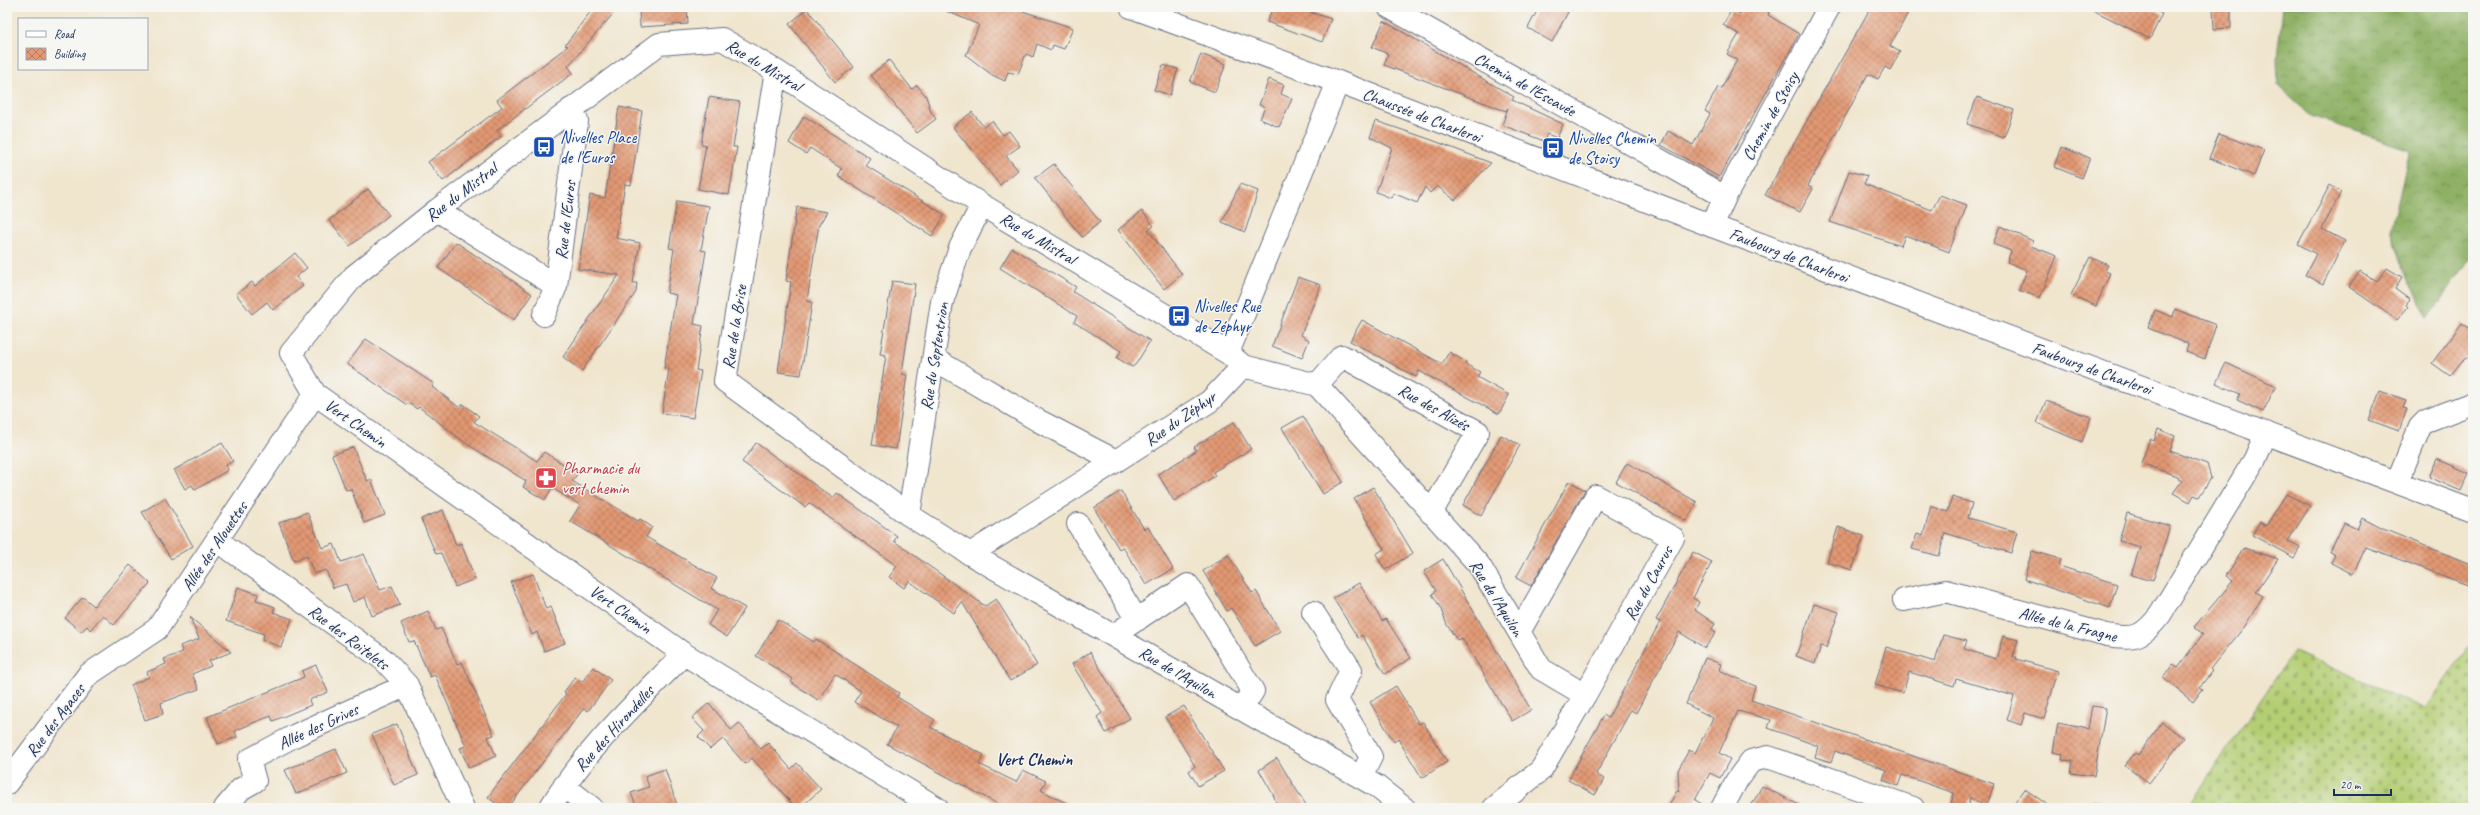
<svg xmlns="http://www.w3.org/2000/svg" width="2480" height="815" viewBox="0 0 2480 815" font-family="Caveat,sans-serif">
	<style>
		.forest { fill: url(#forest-crowns); stroke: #557062 }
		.cemetery { fill: url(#cemetery-stones); stroke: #687e68 }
		.building { fill: url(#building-cross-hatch) }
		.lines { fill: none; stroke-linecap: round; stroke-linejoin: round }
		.minor-casing { stroke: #666f85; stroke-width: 24 }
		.secondary-casing { stroke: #666f85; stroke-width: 24 }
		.minor { stroke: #fff; stroke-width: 22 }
		.secondary { stroke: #fff; stroke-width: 22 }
		.labels { text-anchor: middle; stroke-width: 3; stroke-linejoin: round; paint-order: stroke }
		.street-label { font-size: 17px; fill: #1b2f5e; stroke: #f6f6f2 }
		.transit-label { font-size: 17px; fill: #164399; stroke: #f6f6f2; text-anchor: start }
		.health-label { font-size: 17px; fill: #be3a42; stroke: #f6f6f2; text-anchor: start }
		.neighbourhood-label { font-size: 18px; font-weight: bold; fill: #1b2f5e; stroke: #f6f6f2 }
	</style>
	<defs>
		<pattern id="forest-crowns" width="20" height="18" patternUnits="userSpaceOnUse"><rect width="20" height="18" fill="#8fb165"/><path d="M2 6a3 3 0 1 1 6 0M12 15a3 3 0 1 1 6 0" fill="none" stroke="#749056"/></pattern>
		<pattern id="cemetery-stones" width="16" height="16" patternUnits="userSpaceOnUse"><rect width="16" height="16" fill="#b4ce73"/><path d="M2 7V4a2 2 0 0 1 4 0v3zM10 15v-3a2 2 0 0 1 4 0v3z" fill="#9ab166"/></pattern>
		<pattern id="building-cross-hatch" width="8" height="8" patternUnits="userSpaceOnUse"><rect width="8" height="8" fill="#e29872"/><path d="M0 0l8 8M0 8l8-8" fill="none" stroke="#b67c61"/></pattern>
	</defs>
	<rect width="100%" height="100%" fill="#f6f6f2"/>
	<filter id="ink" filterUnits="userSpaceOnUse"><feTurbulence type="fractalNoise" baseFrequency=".025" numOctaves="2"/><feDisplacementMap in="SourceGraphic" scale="8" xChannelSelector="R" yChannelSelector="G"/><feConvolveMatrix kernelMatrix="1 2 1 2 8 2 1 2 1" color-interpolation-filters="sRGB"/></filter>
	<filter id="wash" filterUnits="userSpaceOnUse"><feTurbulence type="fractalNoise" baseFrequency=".012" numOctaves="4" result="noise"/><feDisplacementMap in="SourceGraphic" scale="16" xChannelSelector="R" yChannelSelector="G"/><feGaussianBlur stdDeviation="0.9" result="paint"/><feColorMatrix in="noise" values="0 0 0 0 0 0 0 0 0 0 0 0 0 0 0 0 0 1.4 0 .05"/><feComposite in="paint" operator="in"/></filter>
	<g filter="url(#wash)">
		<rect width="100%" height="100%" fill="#f0e5cd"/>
		<path class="forest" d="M2283 7H2473V254L2428 318 2407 278 2391 230 2410 150 2311 116 2278 86 2277 57Z"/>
		<path class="cemetery" d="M2473 640V808H2187L2294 651 2425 709Z
			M2093 799 2122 808H2086Z"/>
		<g id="blocks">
			<path class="building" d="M594 7H619L568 66 573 73 497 130 502 136 443 181 428 162 502 107 497 100 568 46 565 45Z
				M639 7H687L688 24 640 27Z
				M937 7H1011L1073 28 1064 49 1053 45 1051 50 1037 44 1033 57 1026 54 1018 74 1008 72 1005 81 992 75 966 55 979 25Z
				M1273 7H1296L1331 19 1322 42 1267 22Z
				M1539 7H1559L1568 12 1552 42 1528 28Z
				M1743 7H1760L1769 12 1768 15 1799 34 1719 177 1661 145 1668 131 1693 145 1710 114 1705 111 1718 87 1721 89 1737 60 1727 54 1739 34 1723 25 1732 9 1740 14Z
				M1871 7H1901L1909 11 1890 46 1900 52 1890 70 1885 67 1878 79 1868 74 1808 186 1813 189 1800 212 1765 195Z
				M2087 7H2148L2162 14 2150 39Z
				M2213 7H2231V28L2214 29Z
				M807 9 854 67 835 82 789 24Z
				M1384 21 1514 97 1512 100 1563 124 1557 138 1547 134 1544 141 1502 125 1508 108 1506 111 1384 65 1388 54 1372 47Z
				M1201 54 1226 64 1215 92 1190 82Z
				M889 60 912 89 917 85 926 96 931 112 936 119 917 133 871 75Z
				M1163 65 1178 69 1170 95 1154 90Z
				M1269 79 1284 85 1281 94 1292 99 1279 127 1260 119 1265 107 1259 105Z
				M709 97 740 102 733 147H737L729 195 698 189 706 145 701 144Z
				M1977 97 2014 110 2004 137 1967 124Z
				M619 107 642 111 631 185 625 184 616 238 640 243 633 283H637L636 292 582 371 563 357 619 275 578 269 590 195 605 198Z
				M972 112 984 127 992 121 1003 135 1009 131 1020 146 1006 156 1018 170 1000 185 953 127Z
				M804 116 870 158 865 165 945 215 932 236 838 176 842 169 810 148 806 154 789 143Z
				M1376 121 1432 140 1491 163 1455 200 1437 186 1430 193 1425 187 1417 203 1393 193 1391 198 1376 192 1392 148 1370 137Z
				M2219 134 2264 150 2254 176 2209 158Z
				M2061 147 2090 158 2082 178 2054 167Z
				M1054 164 1100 222 1082 237 1035 178Z
				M1849 171 1867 176 1864 184 1932 210 1940 195 1967 205 1949 252 1905 235 1901 246 1830 222Z
				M1240 184 1258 191 1245 232 1222 222Z
				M2330 185 2341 192 2322 229 2345 241 2323 284 2305 275 2316 254 2298 244Z
				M368 189 389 215 350 246 329 220Z
				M677 201 709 206 701 250 706 251 694 324 703 326 696 370 701 371 693 418 662 413 669 369 664 368 676 295 667 293 674 249 669 248Z
				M797 207 827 212 819 225 815 248 807 301 812 302 801 375 778 372 791 282 786 281Z
				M1142 211 1154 226 1148 230 1182 274 1164 289 1118 230Z
				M2000 226 2033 241 2031 246 2057 256 2040 298 2019 290 2027 270 2007 262 2011 251 1993 244Z
				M456 242 532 294 514 320 438 268Z
				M1012 248 1076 287 1073 292 1150 341 1136 364 1132 367 1117 358 1121 351 1074 322 1077 316 1000 268Z
				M295 253 307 268 296 277 303 286 273 310 267 302 252 314 236 294 252 282 255 286Z
				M2090 257 2108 265 2105 271 2110 273 2096 306 2071 295Z
				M2387 268 2402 277 2395 289 2410 300 2406 305 2408 307 2397 320 2349 287 2360 271 2377 282Z
				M1298 277 1321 285 1301 335 1309 340 1302 358 1272 346Z
				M892 281 915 284 902 374 907 375 896 449 872 445 886 355 880 354Z
				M2175 309 2216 325 2205 359 2186 352 2188 344 2148 328 2155 310 2173 317Z
				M1362 320 1442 364 1449 352 1466 362 1465 364 1480 372 1477 377 1509 395 1499 414 1419 371 1416 377 1350 341Z
				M2462 323 2473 331V346L2469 356 2461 362 2450 376 2432 363Z
				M366 339 434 384 432 387 460 408 463 404 479 416 474 422 537 461 544 452 578 473 572 481 638 521 640 519 652 527 646 537 717 578 711 588 745 608 727 637 708 625 717 610 570 521 580 505 552 488 545 500 523 487 526 481 467 444 419 407 417 409 408 403 407 405 347 364Z
				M2226 363 2276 386 2263 412 2237 400 2240 394 2216 383Z
				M2380 391 2406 400 2403 407 2407 408 2399 431 2369 420Z
				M2046 401 2091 417 2082 442 2037 423Z
				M1303 416 1343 482 1323 494 1282 428Z
				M1234 422 1251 449 1213 472 1215 476 1174 501 1158 474 1196 451 1194 447Z
				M2158 429 2175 436 2170 451 2207 464 2211 478 2199 497 2194 495 2190 502 2173 493 2182 481 2178 479 2179 477 2141 463 2150 439 2154 441Z
				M1501 435 1520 445 1481 516 1463 505Z
				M222 443 233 461 226 465 228 470 195 490 192 485 185 489 174 470Z
				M756 443 833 498 837 493 897 536 894 541 985 606 996 599 1037 665 1010 681 962 602 954 613 909 581 904 588 889 577 897 566 809 503 805 507 742 462Z
				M353 447 367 481 371 479 385 515 364 523 351 489 346 490 332 455Z
				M2437 459 2469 473 2461 491 2429 477Z
				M1627 463 1697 502 1686 521 1616 482Z
				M1569 481 1585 490 1531 586 1516 578Z
				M1373 487 1413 553 1385 570 1376 554 1384 549 1354 499Z
				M1121 491 1144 529 1148 527 1173 569 1146 585 1123 547 1119 549 1094 508Z
				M2286 494 2310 506 2288 541 2300 548 2294 558 2252 535 2260 522 2266 526Z
				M1952 497 1972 503 1968 518 2017 532 2011 553 1945 533 1939 556 1912 549 1917 534 1923 536 1931 506 1948 512Z
				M165 498 193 546 171 559 142 512Z
				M443 510 456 545 461 543 475 579 455 587 441 553 436 554 421 519Z
				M307 512 322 548 334 544 341 562 364 554 380 590 392 586 400 605 372 616 365 597 353 602 346 584 333 588 326 570 314 574 307 556 294 561 279 523Z
				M2127 513 2170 526 2153 581 2131 575 2140 547 2119 541Z
				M2362 518 2383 529 2473 565V587L2366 547 2353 574 2331 563 2335 554 2330 552 2344 523 2357 529Z
				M1838 527 1864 536 1852 570 1827 562Z
				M2244 548 2278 559 2256 592 2263 596 2245 626 2210 669 2212 671 2200 687 2203 689 2193 702 2163 678 2173 664 2178 667 2203 634 2194 627 2233 581 2226 576Z
				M2032 551 2061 559 2059 566 2117 584 2110 608 2024 579Z
				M1693 552 1712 562 1693 598 1699 602 1695 610 1715 624 1711 630 1716 633 1705 648 1679 632 1636 713 1631 710 1596 774 1604 779 1595 795 1568 780 1604 715 1608 718 1660 622 1656 620Z
				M1228 555 1252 593 1256 591 1280 631 1255 646 1231 608 1227 611 1203 571Z
				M1443 559 1531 710 1512 721 1462 638 1457 640 1447 625 1440 607 1432 594 1436 591 1424 571Z
				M130 565 150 583 114 625 103 615 90 630 87 626 81 632 65 618 83 597 94 606Z
				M533 574 546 609 551 607 565 643 544 651 537 632 532 635 511 582Z
				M1359 583 1382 621 1386 619 1411 658 1385 674 1362 635 1358 638 1333 598Z
				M238 587 258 594 256 600 275 607 273 612 292 619 281 647 262 640 264 634 226 621Z
				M1814 604 1839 612 1826 648 1821 646 1815 663 1796 656Z
				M428 611 436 630 441 628 457 664 462 662 494 735 488 737 496 756 469 768 460 748 466 746 435 675 430 677 414 641 409 642 401 623Z
				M190 617 231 652 209 661 211 666 192 674 199 689 161 703 163 714 145 720 131 685 149 677 147 672 166 664 164 659 183 652 180 646 199 639Z
				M778 620 814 642 816 639 899 693 897 697 935 720 930 727 984 755 979 764 1016 782 1023 770 1046 781 1041 790 1076 808H1005L887 744 897 727 854 702 861 691 835 674 818 700 791 682 793 679 756 656Z
				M1943 635 1967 641 1964 649 1996 659 2003 636 2018 640 2013 657H2017L2016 659 2058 671 2044 719 2025 713 2021 725 2007 720 2014 696 1956 679 1954 686 1909 672 1903 693 1875 685 1886 647 1935 662Z
				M1090 652 1130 718 1106 733 1097 717 1102 713 1072 664Z
				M1705 658 1721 664 1719 670 1755 686 1751 700 1994 784 1987 805 1970 799 1967 808 1951 804 1954 793 1902 775 1898 786 1883 780 1886 770 1835 751 1831 762 1815 757 1818 746 1768 728 1771 720 1738 711 1719 753 1730 759 1720 778 1710 773 1695 800 1709 808H1668L1677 790 1679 791 1678 770 1689 750 1695 753 1713 718 1686 704Z
				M316 665 328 692 309 700 311 705 273 721 271 716 253 723 235 731 237 737 218 744 207 717 304 677 302 671Z
				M593 667 611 680 588 711 584 708 508 808H501L488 797 566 694 564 692 575 677 582 682Z
				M1396 686 1419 724 1423 722 1447 762 1422 778 1398 739 1394 742 1370 702Z
				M709 703 731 730 739 723 761 749 768 743 791 769 797 763 821 789 800 808H796L752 758 745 764 723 739 710 749 698 737 704 731 692 718Z
				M1184 706 1224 771 1198 786 1189 771 1195 766 1165 717Z
				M2092 706 2106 708 2094 776 2071 773 2073 761 2062 760 2063 754 2053 752 2058 723 2088 729Z
				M2162 722 2184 738 2149 783 2125 765 2135 753 2138 755Z
				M397 724 418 775 394 785 372 734Z
				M336 749 347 773 296 794 285 770Z
				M1277 758 1289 778 1308 808H1278L1273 794 1259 770Z
				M665 769 678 808H637L631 793 649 787 645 776Z
				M1762 786 1805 808H1750Z
				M2025 789 2052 808H2011Z"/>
		</g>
	</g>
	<g filter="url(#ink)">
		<use href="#blocks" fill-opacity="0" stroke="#666f85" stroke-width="1"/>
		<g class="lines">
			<g class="minor-casing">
				<path id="minor" d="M1389 7 1725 197
					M776 71 725 381 909 515 970 554 1376 786 1404 808
					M437 210 556 286
					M1712 226 1725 197 1829 7
					M544 315 556 286 577 121 571 109
					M1228 353 1338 82
					M934 359 1039 421 1116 461
					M1243 366 1317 385 1479 565 1541 669 1585 695 1541 770 1494 808
					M1317 385 1342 356 1478 432 1431 513
					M2397 482 2420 427 2426 421 2473 403
					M909 515 942 302 960 248 982 205
					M1078 524 1137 620
					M218 541 384 660 407 685 463 808
					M1904 600 1946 591 2107 635C2135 640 2143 637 2160 615L2255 459 2266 433
					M1313 612 1351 670 1337 700 1371 757 1361 777
					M1519 632 1596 496 1673 538 1585 695
					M1114 635 1188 585 1253 691 1242 708
					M7 783 88 675 157 629 315 394
					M564 786 592 808
					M225 808 241 789 255 781 249 760 296 735 407 685
					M550 808C586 749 636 703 684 654
					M937 808 684 654 315 394 291 353 354 276 437 210 659 44 722 39 776 71 982 205 1228 353 1243 366 1210 401 970 554
					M1722 808 1737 780 1751 761 1768 757 1913 808"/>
			</g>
			<g class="secondary-casing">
				<path id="secondary" d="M1131 7 1338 82 1712 226 2473 511"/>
			</g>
			<use href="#minor" class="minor"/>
			<use href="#secondary" class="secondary"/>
		</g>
	</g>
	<defs>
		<g id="bus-square" transform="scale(1.15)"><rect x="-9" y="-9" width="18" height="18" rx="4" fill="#1a4fb4" stroke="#f6f6f2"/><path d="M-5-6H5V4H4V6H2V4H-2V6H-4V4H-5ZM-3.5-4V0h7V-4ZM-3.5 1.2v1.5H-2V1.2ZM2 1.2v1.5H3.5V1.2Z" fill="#fff"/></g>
		<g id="pharmacy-square" transform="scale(1.15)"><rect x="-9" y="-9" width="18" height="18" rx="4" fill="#e0444e" stroke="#f6f6f2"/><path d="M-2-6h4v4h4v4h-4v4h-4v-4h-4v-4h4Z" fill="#fff"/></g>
	</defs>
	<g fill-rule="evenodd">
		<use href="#bus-square" x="544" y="147"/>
		<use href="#bus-square" x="1553" y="148"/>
		<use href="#bus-square" x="1179" y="316"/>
		<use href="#pharmacy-square" x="546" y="478"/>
	</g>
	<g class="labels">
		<g class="street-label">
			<text transform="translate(764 65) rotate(31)" y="6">Rue du Mistral</text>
			<text transform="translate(1525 84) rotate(29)" y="6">Chemin de l'Escavée</text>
			<text transform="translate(1422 115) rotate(21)" y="6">Chaussée de Charleroi</text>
			<text transform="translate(1770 116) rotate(-61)" y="6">Chemin de Stoisy</text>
			<text transform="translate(461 192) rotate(-37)" y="6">Rue du Mistral</text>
			<text transform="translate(565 220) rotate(-83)" y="6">Rue de l'Euros</text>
			<text transform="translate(1038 238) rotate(31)" y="6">Rue du Mistral</text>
			<text transform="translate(1789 255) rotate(21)" y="6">Faubourg de Charleroi</text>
			<text transform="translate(734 327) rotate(-81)" y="6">Rue de la Brise</text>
			<text transform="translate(934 356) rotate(-81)" y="6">Rue du Septentrion</text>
			<text transform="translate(2092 368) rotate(20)" y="6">Faubourg de Charleroi</text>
			<text transform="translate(1434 407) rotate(29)" y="6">Rue des Alizés</text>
			<text transform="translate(1180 418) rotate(-35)" y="6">Rue du Zéphyr</text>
			<text transform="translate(356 423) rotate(35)" y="6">Vert Chemin</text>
			<text transform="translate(214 546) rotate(-56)" y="6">Allée des Alouettes</text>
			<text transform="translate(1648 583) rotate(-61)" y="6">Rue du Caurus</text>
			<text transform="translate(1497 598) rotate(58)" y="6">Rue de l'Aquilon</text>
			<text transform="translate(621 609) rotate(35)" y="6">Vert Chemin</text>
			<text transform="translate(2068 624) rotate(14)" y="6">Allée de la Fragne</text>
			<text transform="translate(349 637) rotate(37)" y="6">Rue des Roitelets</text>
			<text transform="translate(1178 672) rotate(30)" y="6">Rue de l'Aquilon</text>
			<text transform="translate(55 720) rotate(-53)" y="6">Rue des Agaces</text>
			<text transform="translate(318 726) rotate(-25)" y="6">Allée des Grives</text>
			<text transform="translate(614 728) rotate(-48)" y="6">Rue des Hirondelles</text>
		</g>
		<g class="transit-label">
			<text x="560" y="143">Nivelles Place<tspan x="560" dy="20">de l'Euros</tspan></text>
			<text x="1568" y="144">Nivelles Chemin<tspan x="1568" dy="20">de Stoisy</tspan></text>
			<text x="1194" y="312">Nivelles Rue<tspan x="1194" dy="20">de Zéphyr</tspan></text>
		</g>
		<g class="health-label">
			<text x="562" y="474">Pharmacie du<tspan x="562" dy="20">vert chemin</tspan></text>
		</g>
		<g class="neighbourhood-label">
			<text x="1034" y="765">Vert Chemin</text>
		</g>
	</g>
	<rect width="2480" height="815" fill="none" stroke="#f6f6f2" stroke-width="24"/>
	<rect x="18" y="18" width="130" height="52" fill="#f6f6f2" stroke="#9ea6b7"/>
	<rect x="26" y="31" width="20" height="6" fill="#ffffff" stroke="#9ea6b7"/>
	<text x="54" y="38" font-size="12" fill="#1b2f5e">Road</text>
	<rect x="26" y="48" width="20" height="12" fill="url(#building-cross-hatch)" stroke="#9ea6b7"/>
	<text x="54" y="58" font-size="12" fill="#1b2f5e">Building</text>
	<path d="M2334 789v6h57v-6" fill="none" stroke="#1b2f5e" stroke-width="2"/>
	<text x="2340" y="789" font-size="12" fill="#1b2f5e" stroke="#f6f6f2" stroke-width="3" paint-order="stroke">20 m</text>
</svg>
